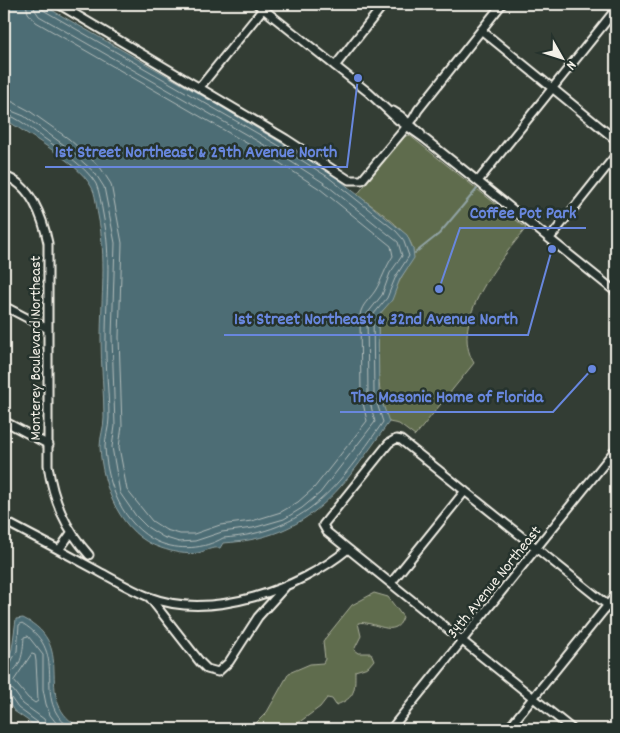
<svg xmlns="http://www.w3.org/2000/svg" width="620" height="733" viewBox="0 0 620 733" font-family="Dekko,sans-serif">
	<style>
		.green { fill: #5f6c4d; stroke: #aaae9a }
		.water { fill: #4e6d75; stroke: #90a2a3 }
		.lines { fill: none; stroke-linecap: round; stroke-linejoin: round }
		.shore { stroke: #b2bcba; stroke-width: 1 }
		.stream { stroke: #90a2a3; stroke-width: 2 }
		.minor-casing { stroke: #f4f1e8; stroke-width: 11 }
		.minor { stroke: #26332d; stroke-width: 7 }
		.labels { text-anchor: middle; stroke-width: 5; stroke-linejoin: round; paint-order: stroke }
		.street-label { font-size: 16px; fill: #f4f1e8; stroke: #26332d }
		.leader { fill: none; stroke: #6887de; stroke-width: 2 }
		.callout-dot { fill: #6887de; stroke: #26332d; stroke-width: 2 }
		.callout-label { font-size: 18px; text-anchor: middle; font-weight: bold; fill: #6887de; stroke: #26332d; stroke-width: 5; stroke-linejoin: round; paint-order: stroke }
	</style>
	<rect width="100%" height="100%" fill="#333d34"/>
	<filter id="ink" filterUnits="userSpaceOnUse"><feTurbulence type="fractalNoise" baseFrequency=".02" numOctaves="2"/><feDisplacementMap in="SourceGraphic" scale="10" xChannelSelector="R" yChannelSelector="G"/><feConvolveMatrix kernelMatrix="1 2 1 2 8 2 1 2 1" color-interpolation-filters="sRGB"/></filter>
	<g filter="url(#ink)">
		<path class="green" d="M409 135 526 228C501 260 448 321 474 363L415 436 399 424 389 422C374 390 379 351 378 316 390 302 392 295 400 280 405 269 412 264 413 252 414 233 372 206 357 195L403 137Z
			M374 593 388 597 403 617C396 641 372 619 358 623L361 636 354 650 358 653H371L374 660 368 667 355 671C355 689 356 698 336 705L332 699 327 698 320 707 290 729H250L267 712 289 673 310 664 323 663 325 659 323 641 352 605Z"/>
		<path class="water" d="M4 4H41L215 103 331 173 407 235 413 249 414 258 400 279 392 300 378 316 379 393 389 422C342 488 312 538 223 543L220 548C211 547 206 551 198 553 186 555 173 552 161 548 120 535 102 486 100 447 100 436 104 428 104 418 104 393 101 366 101 340 101 296 107 259 98 215 96 206 96 194 91 186 76 160 25 134 4 118Z
			M23 618C82 647 27 701 83 729H40L14 711 7 700 4 693V668L12 649 16 619Z"/>
		<g class="lines">
			<path class="shore" d="M4 100 13 102 28 110 69 139 100 167 111 184 122 243 119 337 122 426 119 447 127 490 152 521 166 530 180 534H194L220 525 252 521 281 512 298 502 314 488 367 421 361 394 360 315C362 304 369 300 375 291 382 280 385 268 393 256L391 246 320 189 269 156 36 22 28 13 26 4
				M4 108 24 116 64 145 95 173 104 187 115 243 112 337 115 426 112 447 120 493 136 516 147 527 163 537 179 542 195 541 222 532 253 528 284 519 302 508 320 493 375 422 368 394 367 314 382 295 390 273 402 256 398 242 324 183 273 150 39 16 35 10 33 4
				M4 114C16 115 37 134 48 141 63 152 87 168 96 184 100 193 101 204 103 214 112 259 106 293 106 338 105 365 109 391 109 418 109 428 105 437 105 447 107 484 122 525 158 542 179 551 204 549 223 538 307 532 338 487 383 422L374 394 373 315 387 298 396 276 409 256 403 239 396 231 328 177 276 144 43 10 40 4
				M32 654 35 655 36 661 38 701 35 703 28 698 14 681Z
				M4 668 9 666 17 651 19 625 22 623C74 655 27 699 72 729
				M4 674C22 673 23 651 24 637L28 636 43 655V689L46 704 50 715 61 729
				M4 687 13 690 23 704 44 719 48 729
				M4 694 9 695 18 708 40 724 41 729"/>
			<path class="stream" d="M415 253 439 234 477 189"/>
			<g class="minor-casing">
				<path id="minor" d="M58 4 286 139 349 180H362L413 119 418 110 502 4
					M257 4 368 92 398 120 425 139 616 292
					M481 30 616 140
					M335 66 384 4
					M200 87 267 4
					M393 111 401 116 421 134
					M4 176C31 184 43 218 48 243V465C53 500 65 528 89 555
					M478 181 616 9
					M550 238 616 155
					M4 306 48 329
					M4 421 49 445
					M4 521C35 537 67 554 98 571 115 580 131 590 149 597 211 621 300 589 348 549
					M59 550 71 533
					M391 583 465 491
					M150 598 200 662 207 669 218 672 229 662 258 617 286 586
					M391 729 616 449
					M508 729 616 595
					M572 729 327 532 323 525 389 443 396 439 401 440 616 612"/>
			</g>
			<use href="#minor" class="minor"/>
		</g>
	</g>
	<g class="labels">
		<g class="street-label">
			<text transform="translate(34 348) rotate(-90)" y="6">Monterey Boulevard Northeast</text>
			<text transform="translate(493 581) rotate(-51)" y="6">34th Avenue Northeast</text>
		</g>
	</g>
	<path class="leader" d="M358 78L347 167H45M439 289L460 228H586M552 249L528 335H224M592 369L553 412H340"/>
	<g class="callout-dot">
		<circle cx="358" cy="78" r="5"/>
		<circle cx="439" cy="289" r="5"/>
		<circle cx="552" cy="249" r="5"/>
		<circle cx="592" cy="369" r="5"/>
	</g>
	<g class="callout-label">
		<text x="196" y="157">1st Street Northeast &amp; 29th Avenue North</text>
		<text x="523" y="218">Coffee Pot Park</text>
		<text x="376" y="324">1st Street Northeast &amp; 32nd Avenue North</text>
		<text x="447" y="402">The Masonic Home of Florida</text>
	</g>
	<rect width="620" height="733" fill="none" stroke="#26332d" stroke-width="20"/>
	<rect x="10" y="10" width="600" height="713" fill="none" stroke="#f4f1e8" stroke-width="2" filter="url(#ink)"/>
	<g transform="translate(562 58) rotate(129)" stroke="#26332d" stroke-width="4" paint-order="stroke">
	<path d="M0-4L9 19L0 12L-9 19Z" fill="#f4f1e8"/>
	<text y="-8" font-size="14" font-weight="bold" text-anchor="middle" fill="#f4f1e8">N</text>
	</g>
</svg>
